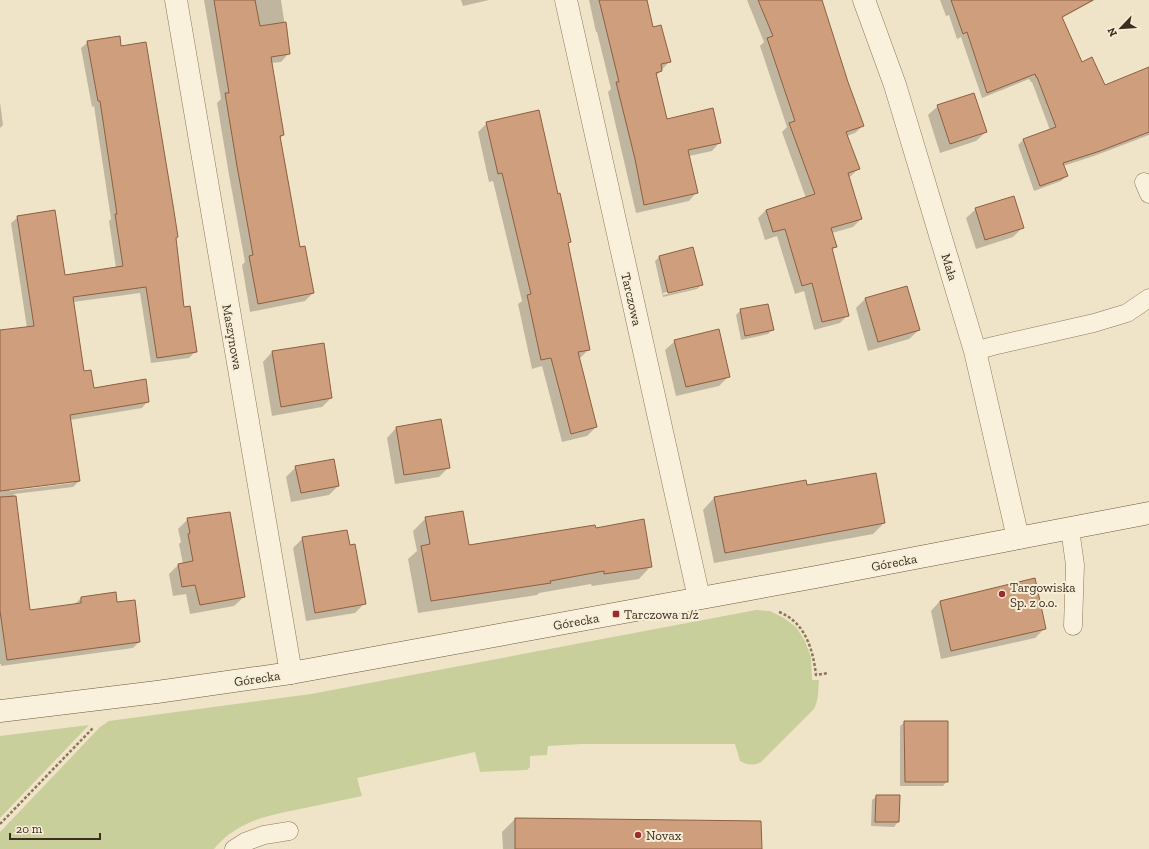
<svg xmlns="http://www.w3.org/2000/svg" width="1149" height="849" viewBox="0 0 1149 849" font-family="'Zilla Slab',serif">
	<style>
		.green { fill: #c9cf9b }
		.shadow { fill: #0003; fill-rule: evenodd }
		.building { fill: #cf9f7d; stroke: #8d5f41 }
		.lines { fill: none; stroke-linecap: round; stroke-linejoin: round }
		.lane-casing { stroke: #8d765c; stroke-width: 19 }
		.street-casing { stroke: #8d765c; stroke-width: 23 }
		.secondary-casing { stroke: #6f573f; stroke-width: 23 }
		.path { stroke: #8d765c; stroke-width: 2.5; stroke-dasharray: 3 2; stroke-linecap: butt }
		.lane { stroke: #faf1dc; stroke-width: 18 }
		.street { stroke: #faf1dc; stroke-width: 22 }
		.secondary { stroke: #faf1dc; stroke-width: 22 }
		.poi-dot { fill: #9e2a2b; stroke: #f7eed8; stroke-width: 1.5 }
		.labels { text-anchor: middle; stroke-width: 4; stroke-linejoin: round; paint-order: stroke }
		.street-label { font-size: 13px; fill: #3d2e20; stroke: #f7eed8 }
		.poi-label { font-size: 13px; fill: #3d2e20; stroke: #f7eed8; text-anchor: start }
	</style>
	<rect width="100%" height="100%" fill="#f0e4c8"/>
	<path class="green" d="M756 610 770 611 784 618 796 627 805 641 811 657 812 680H819C818 690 819 699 814 709L761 762C753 766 747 765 740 761L735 744H582L548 746 547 755 530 756V767L527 770 499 771 480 772 475 752 357 778 362 796C343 800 324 804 305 808 270 815 238 820 214 849H0V832L100 727 109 721 311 694Z
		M89 725 0 818V736Z"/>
	<path class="shadow" d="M204 0H281L289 53 281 62 271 63 283 135 280 139 300 248 313 293 305 301 250 312 242 265 245 262 229 175 217 103 221 99Z
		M461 0H489L463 6Z
		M589 0H646L653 28 670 61 656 76 667 120 720 142 712 151 689 156 697 192 689 201 636 213 608 92 611 89 597 32H596Z
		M747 0H815L847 82 863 126 855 133 847 136 859 168 851 176 849 177 861 219 853 227 832 233 836 247 832 250 848 315 840 323 814 330 804 291 795 294 777 236 765 240 758 218 766 210 806 198 782 132 787 127 760 46 764 42Z
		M940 0H1095L1062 18 1081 63 1105 87 1149 68V135L1094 156 1063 166 1067 176 1061 181 1034 191 1018 145 1023 140 1050 130 1032 82H1031L1029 79 982 98 961 37 957 39 949 15 946 16Z
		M88 42 120 48 175 239 184 308 196 351 189 358 151 363 140 293 73 302 83 372 93 389 148 401 142 408 70 420 79 481 73 487 14 494 29 611 75 604 81 598 116 603 139 642 133 648 1 666V664H0V331L27 328 11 223 18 217 64 276 116 268 109 221 111 219 94 106 92 107 81 48ZM73 481V483L10 491V489Z
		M0 102 3 125 0 128Z
		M938 106 986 132 976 141 940 153 928 115Z
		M487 123 557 195 570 242 567 245 589 349 580 358 578 359 596 427 587 436 562 442 542 366 532 369 518 304 522 301 493 181 489 182 478 132Z
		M976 209 1022 228 1013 237 976 249 966 218Z
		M660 256 702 284 697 289 663 297 655 261ZM698 285V287L663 295V293Z
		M866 298 919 330 909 339 868 351 856 308Z
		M741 310 773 329 768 334 741 340 736 315Z
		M675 341 729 376 719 386 676 396 665 350Z
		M272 352 331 398 322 407 272 416 263 362Z
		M396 428 449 467 439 477 395 484 387 438Z
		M296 467 338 486 329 495 291 502 286 477Z
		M805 481 806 487 884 523 873 534 714 563 703 510 714 498Z
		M426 518 468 546 651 566 639 579 592 586 591 584 539 593 537 595 418 613 408 559 417 551 413 531Z
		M188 519 244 597 234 606 190 614 186 594 173 596 169 574 178 565 183 564 179 544 181 542 178 529Z
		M303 538 349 546 365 603 355 613 306 621 293 548Z
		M940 601 1045 628 1035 638 941 659 931 611Z
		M905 722 947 781 943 786H900V726Z
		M877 796H899L898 822 894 827 871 826 872 800Z
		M515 819 761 849H503L502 832Z"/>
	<path class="building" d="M214 0H255L260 26 286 22 290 54 271 57 284 135 280 136 300 247 305 246 314 293 258 304 249 256 253 255 237 166 225 93H229Z
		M599 0H647L653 27 661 25 671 62 661 64 662 71 656 73 667 119 713 108 721 143 688 150 698 193 644 205 635 159 616 82H619Z
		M758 0H822L848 82 864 126 846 132 860 169 848 173 862 219 831 228 837 247 832 248 849 316 822 322 812 283 802 286 785 229 773 232 766 210 815 194 789 123 795 121 767 38 773 36Z
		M951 0H1093L1062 17 1082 62 1092 57 1105 85 1149 67V132L1100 151 1063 163 1068 176 1040 186 1023 139 1056 127 1037 77H1036L1035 74 987 93 967 32 963 34Z
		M120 36 121 46 146 42 173 205 178 237 176 238 184 307 190 306 197 352 157 358 146 287 73 297 84 371 91 370 94 388 146 379 149 402 70 415 80 481 0 491V330L34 326 17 216 55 210 65 275 123 266 115 214H117L100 101H98L87 41Z
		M974 93 987 132 950 144 937 105Z
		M539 110 558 194 560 193 571 242 568 243 590 350 578 352 597 427 571 434 551 358 541 360 527 295 531 294 502 173 498 174 486 122Z
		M1014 196 1024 228 985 240 975 208Z
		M693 247 703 285 668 293 659 256Z
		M907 286 920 330 878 342 865 298Z
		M768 304 774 330 745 336 740 309Z
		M719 329 730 377 686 387 674 340Z
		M324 343 332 398 281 407 272 351Z
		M441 419 450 468 404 475 396 427Z
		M334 459 339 486 301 493 295 466Z
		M876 473 885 523 725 553 714 497 806 480 807 485Z
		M16 496 30 610 81 603V597L116 592 117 602 135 600 140 642 7 660 0 611V497Z
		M463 511 469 545 595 525 596 528 644 519 652 567 604 574V571L550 581 551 583 431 601 421 546 430 544 425 517Z
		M230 512 245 597 200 605 195 585 182 587 178 564 193 561 188 534 190 533 187 518Z
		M347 530 350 545 355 544 366 604 315 613 302 537Z
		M1035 578 1046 629 951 651 940 601Z
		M904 721H948V782H905Z
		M876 795H900L899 822H875Z
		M515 818 761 821 762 849H515Z"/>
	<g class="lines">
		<g class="lane-casing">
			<path id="lane" d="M1144 182 1149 194
				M975 351 993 346 1094 323 1127 313 1149 298
				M1070 529 1075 565 1073 626
				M234 849 245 842 264 835 289 831"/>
		</g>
		<g class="street-casing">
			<path id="street" d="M176 0 291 673
				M566 0 699 598
				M864 0 895 85 975 351 1018 538"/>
		</g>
		<g class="secondary-casing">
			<path id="secondary" d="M0 711 157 692 291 673 816 577 1149 513"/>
		</g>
		<path class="path" d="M779 612C805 622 813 649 816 675L828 673
			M0 824 93 728"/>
		<use href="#lane" class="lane"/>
		<use href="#street" class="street"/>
		<use href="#secondary" class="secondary"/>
	</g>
	<g class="poi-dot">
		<circle cx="1002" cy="594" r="4"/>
		<rect x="612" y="610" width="8" height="8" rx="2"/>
		<circle cx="638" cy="835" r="4"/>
	</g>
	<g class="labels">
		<g class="street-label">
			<text transform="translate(950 267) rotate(73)" y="5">Mała</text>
			<text transform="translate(632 299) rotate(77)" y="5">Tarczowa</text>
			<text transform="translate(233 337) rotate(80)" y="5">Maszynowa</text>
			<text transform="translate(894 562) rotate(-11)" y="5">Górecka</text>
			<text transform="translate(576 621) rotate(-10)" y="5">Górecka</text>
			<text transform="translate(257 678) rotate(-8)" y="5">Górecka</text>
		</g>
		<g class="poi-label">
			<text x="1010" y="592">Targowiska<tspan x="1010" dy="15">Sp. z o.o.</tspan></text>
			<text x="624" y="619">Tarczowa n/ż</text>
			<text x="646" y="840">Novax</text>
		</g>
	</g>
	<g transform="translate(1121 28) rotate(245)" stroke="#f7eed8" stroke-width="3" paint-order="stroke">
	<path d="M0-3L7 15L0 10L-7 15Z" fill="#3d2e20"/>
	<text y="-6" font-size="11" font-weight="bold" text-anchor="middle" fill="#3d2e20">N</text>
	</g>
	<path d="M10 833v6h90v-6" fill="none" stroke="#3d2e20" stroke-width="2"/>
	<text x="16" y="833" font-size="12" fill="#3d2e20" stroke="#f7eed8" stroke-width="3" paint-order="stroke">20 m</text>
</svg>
